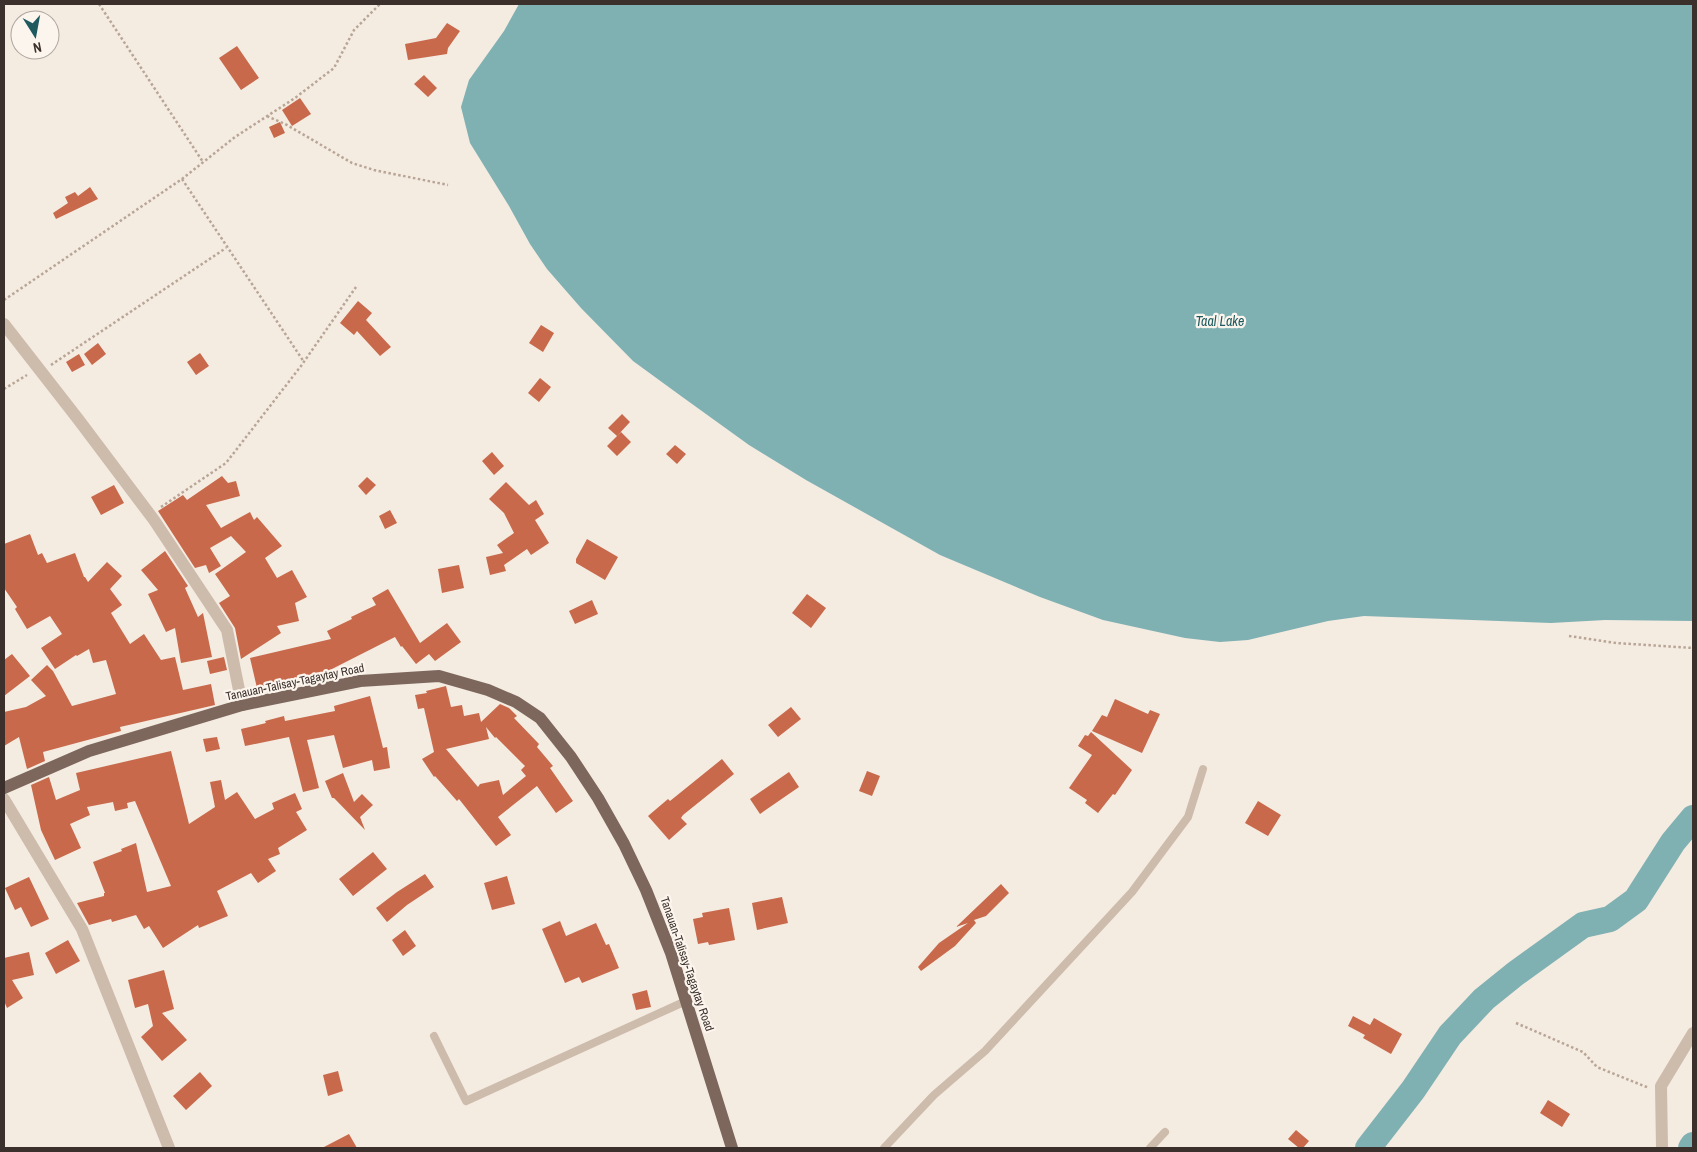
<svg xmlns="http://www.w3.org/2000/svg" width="1697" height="1152" viewBox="0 0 1697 1152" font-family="'Archivo Narrow',sans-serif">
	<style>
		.water { fill: #7fb0b2 }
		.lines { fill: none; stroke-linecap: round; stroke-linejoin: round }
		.river { stroke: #7fb0b2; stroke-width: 26 }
		.building { fill: #c8694b; fill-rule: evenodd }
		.path { stroke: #b9a596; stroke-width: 2.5; stroke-dasharray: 2.5 2.5; stroke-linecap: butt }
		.service { stroke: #cdbbac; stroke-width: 8 }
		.minor { stroke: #cdbbac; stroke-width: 12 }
		.primary { stroke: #7d675c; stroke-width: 12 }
		.labels { text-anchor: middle; stroke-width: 4.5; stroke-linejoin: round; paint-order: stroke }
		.street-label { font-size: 12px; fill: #3b302b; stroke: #fbf5ee }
		.water-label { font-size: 14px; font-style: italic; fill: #1f5a5e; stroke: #fbf5ee }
	</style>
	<rect width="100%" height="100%" fill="#f4ebe1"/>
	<path class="water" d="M519 4H1693V621L1605 620 1551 623 1364 616 1328 621 1248 640 1220 642 1185 638 1103 620 1040 597 940 555 806 480 749 445 681 396 633 361 581 308 547 269 530 244 509 206 470 143 461 107 469 80 504 31Z"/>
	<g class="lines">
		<path class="river" d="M1368 1148 1413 1090 1450 1035 1484 999 1515 974 1583 925 1610 919 1636 900 1673 842 1693 818
			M1691 1148 1693 1145"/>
	</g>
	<path class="building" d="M447 23 460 31 448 48 447 54 408 60 405 44 436 38Z
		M237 46 259 78 241 90 219 58Z
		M424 75 437 88 428 97 414 84Z
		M300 98 311 114 292 126 282 110Z
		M280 122 285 133 274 138 269 127Z
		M90 187 98 199 56 219 53 213 68 203 65 197 75 192 78 196Z
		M358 301 372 313 366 320 391 347 380 356 357 331 354 335 340 323Z
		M541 325 554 333 543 352 529 343Z
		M98 343 106 354 92 365 84 354Z
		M200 353 209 366 196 375 187 362Z
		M79 354 85 365 72 372 66 362Z
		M540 378 551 387 539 402 528 393Z
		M622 414 630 422 617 436 608 428Z
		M621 432 631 442 617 456 607 446Z
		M675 445 686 454 677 464 666 454Z
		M492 452 504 466 494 475 482 461Z
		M222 476 228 483 236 481 240 496 206 505 221 528 250 512 254 520 257 517 282 546 265 558 277 578 292 570 307 597 295 603 299 621 277 626 281 633 241 659 235 628 219 603 230 596 215 574 246 552 231 536 210 548 221 566 209 573 206 565 195 568 158 511 183 495 187 500Z
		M367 477 376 485 366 495 358 486Z
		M506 482 529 505 536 500 544 514 535 520 549 543 531 555 527 549 504 565 506 571 490 575 486 557 503 553 497 545 514 533 504 513 489 499Z
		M114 485 124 503 101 515 91 497Z
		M390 510 397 523 385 529 379 516Z
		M30 534 38 555 42 553 47 563 75 553 84 577H85L88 582 107 562 122 576 110 589 122 605 111 613 130 644 144 634 161 660 175 657 183 690 211 684 215 705 120 727 121 731 43 752 45 761 27 769 19 737 4 746V712L26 707 46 696 31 680 47 665 53 671 72 706 116 694 106 660 93 663 89 649 77 656 76 655 55 669 41 648 62 634 50 616 27 629 15 609 17 607 4 588V544Z
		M587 539 618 557 605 580 576 563V559Z
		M165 551 188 586 185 588 198 617 203 613 212 657 181 663 175 628 166 632 148 594 158 590 141 570Z
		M459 565 464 588 442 593 438 569Z
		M388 589 420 643 447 623 461 642 435 661 429 654 416 664 402 646 401 647 395 637 330 670 331 676 299 684 298 678 257 688 250 658 331 639 327 631 352 619 351 617 376 605 372 598Z
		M807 594 826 608 811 628 792 613Z
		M592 600 598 614 575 624 569 611Z
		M12 654 30 676 4 696V660Z
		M224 657 227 670 210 674 207 661Z
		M446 686 451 707 462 705 464 716 479 713 481 722 500 704 509 708 517 716 514 718 539 744 537 747 553 766 550 768 573 801 556 813 537 786 498 817 511 835 496 846 459 799 457 801 435 776 434 777 422 759 434 752 424 708 418 709 415 695 427 693 426 691ZM486 727 495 738 496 737 525 766 521 770 526 776 503 795 499 780 480 784 478 787 446 749 489 739Z
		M370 696 383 748 387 747 390 768 374 771 372 760 343 768 334 735 307 740 319 788 303 792 289 737 245 746 241 729 266 723 265 721 284 716 285 721 335 711 334 706Z
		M1115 699 1148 714 1150 710 1160 714 1142 753 1092 731 1102 715 1107 717Z
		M791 707 801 719 778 737 768 725Z
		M1091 732 1132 770 1115 795 1113 794 1098 813 1085 803 1087 800 1069 788 1092 755 1078 746 1085 735 1088 736Z
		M217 737 220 749 206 752 203 739Z
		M171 751 189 824 215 807 210 782 221 780 225 800 237 792 255 819 274 809 272 803 295 793 302 809 296 812 307 830 278 848 280 854 268 859 276 871 258 883 251 873 217 891 228 916 199 928 198 925 163 948 149 926 144 929 136 915 112 922 111 919 89 925 77 903 104 896V893H105L93 862 122 851 121 849 136 843 147 892 171 886 135 801 127 803 128 808 115 811 113 802 87 807 90 815 70 824 81 848 55 860 41 830 31 785 49 777 56 800 80 790 76 773Z
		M722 759 734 774 683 815 681 818 687 824 669 840 648 816 668 799 670 801Z
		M867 771 880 776 872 796 859 791Z
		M789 772 799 787 760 814 750 799Z
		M343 773 354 802 362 794 373 805 360 817 365 830 334 798H332L325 781Z
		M1258 801 1281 815 1268 836 1245 823Z
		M373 852 387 869 353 896 339 879Z
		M425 874 434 887 407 905 387 922 376 908 397 892Z
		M507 876 515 904 492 910 484 883Z
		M29 877 49 919 31 927 21 907 15 910 5 888Z
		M1001 884 1009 893 986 916 974 920 976 923 955 946 921 971 918 967 939 943 968 923 956 927Z
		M782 897 788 923 757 930 752 903Z
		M729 908 735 940 709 945 708 942 698 944 693 919 703 917 702 913Z
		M560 921 566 936 596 923 606 945 609 944 619 968 582 983 579 977 565 983 542 929Z
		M405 930 416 946 403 956 392 940Z
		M68 940 80 961 56 974 45 953Z
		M29 952 34 975 12 980 23 998 7 1008 4 1001V958Z
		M164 970 174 1009 162 1013 187 1040 162 1061 141 1037 153 1026 148 1004 135 1008 128 980Z
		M647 990 651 1007 636 1010 632 994Z
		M1353 1016 1370 1025 1374 1018 1402 1034 1391 1054 1363 1038 1365 1035 1348 1026Z
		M338 1071 343 1091 328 1096 323 1075Z
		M200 1072 212 1086 186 1110 173 1096Z
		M1548 1100 1570 1114 1562 1127 1540 1113Z
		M1296 1130 1309 1141 1303 1148H1299L1288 1139Z
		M349 1134 357 1148H322Z"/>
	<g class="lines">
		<path class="path" d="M99 4 203 162
			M267 116 287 125 352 163 374 170 448 185
			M182 179 304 362
			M4 300 182 179 235 137 295 98 334 68 354 30 380 4
			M51 365 226 248
			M4 389 27 375
			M161 507 226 463 301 366 356 287
			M1569 636 1616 643 1693 648
			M1516 1023 1583 1052 1597 1067 1649 1088"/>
		<path class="service" d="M434 1036 466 1101 686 1001
			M884 1148 934 1095 985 1051 1132 892 1188 817 1203 769
			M1150 1148 1165 1132"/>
		<path class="minor" d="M4 324 78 419 154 520 227 630 242 705
			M4 799 82 929 169 1148
			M1662 1148 1661 1086 1693 1033"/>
		<path class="primary" d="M4 788 89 751 242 705 360 681 439 676 488 690 516 702 540 718 571 757 598 798 624 844 646 890 671 953 732 1148"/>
	</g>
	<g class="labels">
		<g class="street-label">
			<text transform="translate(295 682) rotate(-12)" y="4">Tanauan-Talisay-Tagaytay Road</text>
			<text transform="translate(687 964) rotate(71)" y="4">Tanauan-Talisay-Tagaytay Road</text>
		</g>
		<g class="water-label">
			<text x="1220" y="326">Taal Lake</text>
		</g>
	</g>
	<rect width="1697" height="1152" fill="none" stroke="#3b302b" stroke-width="10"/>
	<g transform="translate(35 35) rotate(169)"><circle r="24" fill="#fbf5ee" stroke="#aea6a0"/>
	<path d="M0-4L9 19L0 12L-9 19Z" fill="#1f5a5e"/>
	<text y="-8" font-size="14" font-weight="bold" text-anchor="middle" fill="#3b302b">N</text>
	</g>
</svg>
